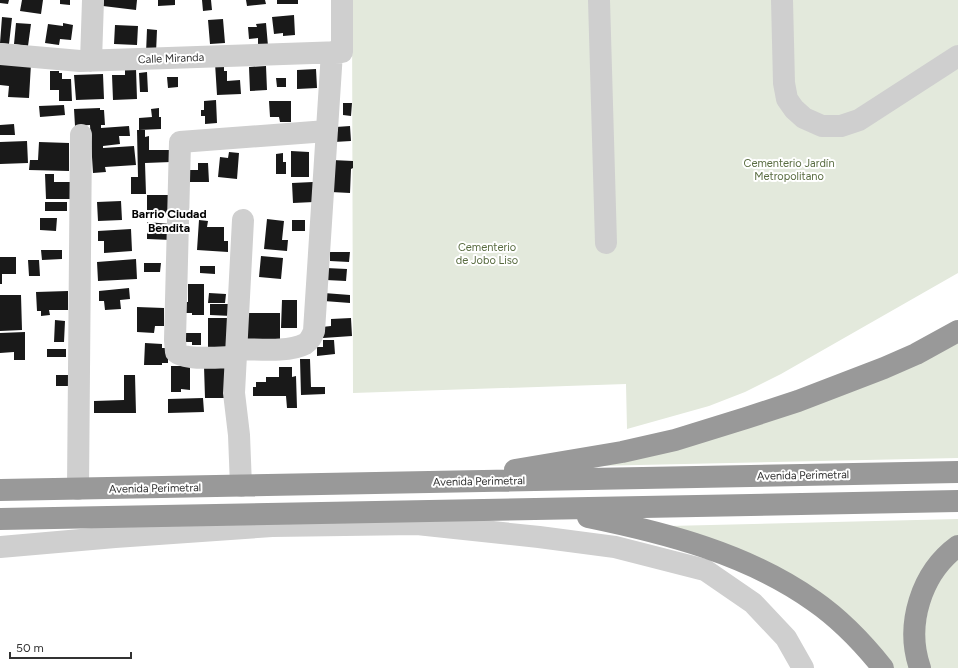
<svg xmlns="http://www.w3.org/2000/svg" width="958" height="668" viewBox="0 0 958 668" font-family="Figtree,sans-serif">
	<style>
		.green { fill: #e3e9dc }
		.building { fill: #191919 }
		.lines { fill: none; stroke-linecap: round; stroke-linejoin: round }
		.minor { stroke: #cfcfcf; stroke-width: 22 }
		.highway { stroke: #999; stroke-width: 22 }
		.labels { text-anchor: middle; stroke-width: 4; stroke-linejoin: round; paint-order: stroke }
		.street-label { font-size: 11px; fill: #323232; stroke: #fff }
		.park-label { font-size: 11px; fill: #596c41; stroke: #fff }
		.neighbourhood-label { font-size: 12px; font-weight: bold; fill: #000; stroke: #fff }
	</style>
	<rect width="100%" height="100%" fill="#fff"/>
	<path class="green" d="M352 0H958V273L781 374 745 392 709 406 627 429 626 384 353 393Z
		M958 340V458L593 466Z
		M958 519V537L937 555 912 668H892L871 642 668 526Z
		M958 555V668H928L922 646 931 591Z"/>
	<path class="building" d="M0 0H9L8 4 0 3Z
		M22 0H43L41 14 20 11Z
		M60 0H70V5L60 4Z
		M104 0H137L136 10 103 6Z
		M158 0H175V5L158 6Z
		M202 0H211L212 10 203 11Z
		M246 0H265L266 4 247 6Z
		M277 0H298V4H277Z
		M294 15 295 35 283 36V33L274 34 272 17Z
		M2 17 12 18 9 44 0 43Z
		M223 19 225 43 210 44 208 20Z
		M16 23 31 24 28 46 14 44Z
		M63 23 73 25 71 40 60 39 59 45 45 43 48 24 63 26Z
		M266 23 268 46 258 47V38L249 39 248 27H257L256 24Z
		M115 25 138 26 137 45 114 44Z
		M147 29 157 30 156 53H146Z
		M0 62 31 64 29 98 8 97 9 86 0 85Z
		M215 63H224V71H227V81L240 80 241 94 217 95Z
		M266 66 267 90 250 91 249 67Z
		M125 69H136L137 99 113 100 112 75H125Z
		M316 69 317 88 297 89V70Z
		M50 71H59V73H62V79H71L72 101H59V90H50Z
		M147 72 148 92H140L139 73Z
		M103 74 104 99 76 100 74 75Z
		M167 77H178V87L168 88Z
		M276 78H286V87H277Z
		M216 100 217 123 205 124V116H201V110H204V101Z
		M269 101H291V122H280L279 117H270Z
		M343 103H352L351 116 343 115Z
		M64 105 65 115 40 117 39 106Z
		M100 108V110H104L105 125H101V128L129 126 130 136H119L120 144 103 146V148L134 146 136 165 105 167 106 172 93 173 90 125 75 126 74 109Z
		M159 108V117H161V129L139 130V118L152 117 151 109Z
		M14 124 15 135H0V125Z
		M350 126 351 141 334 142 336 127Z
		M137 130H145V137L149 136V150H170L171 162 145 163 146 194H131V177H138Z
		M27 141 28 163 0 164V142Z
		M39 142 69 143V171L29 170 30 160H38Z
		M291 151 309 152V177H291Z
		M229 152 239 153 237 179 218 177 220 157 228 158Z
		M283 153V162H286V174H276V154Z
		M332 160 353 161V168L351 169 350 193 331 192Z
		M198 163H208L209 182H190V170H198Z
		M45 174H54V182H73L74 199H46Z
		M313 182 314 202 293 203 292 183Z
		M147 195H171L172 214H147Z
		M121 201 122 220 98 221 97 202Z
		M45 202H67V211H45Z
		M40 218H57L56 231 40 230Z
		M267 219 284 221 282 240H288L287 251 264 249Z
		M199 220 208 221 207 227H224V241H228V252L197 250Z
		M292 220H305V231H292Z
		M147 222 170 224 171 240 147 239Z
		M131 229 132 251 104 253V241H98V231Z
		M41 250H62V259L42 260Z
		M330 252H350L349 262 330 261Z
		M261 256 283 258 281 279 259 277Z
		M0 257H16V274H2V284H0Z
		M136 259 137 279 98 281 97 262Z
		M28 260H39L40 276H29Z
		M144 263H161L160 272H144Z
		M200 266H215V274L200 273Z
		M326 268 347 269 346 281 326 280Z
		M188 284H204V315H192V313H185L186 302H188Z
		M129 288 130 299 120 300 121 309 105 310 104 301H99V291Z
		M68 291V310H49L50 315 41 316V311H37L36 292Z
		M209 293 226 294 225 303H208Z
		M324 293 350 295V303L324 301Z
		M0 295H21L22 330 0 331Z
		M282 300H297V328H281Z
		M210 304H233L232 316 210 315Z
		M137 307 164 308V326H155L154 333 137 332Z
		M247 313H280V344H247Z
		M208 318H228L227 349H208Z
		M351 318 352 336 323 338 322 327 331 326V319Z
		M55 320 65 321 64 342H54Z
		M25 332V360H14V352L0 353V333Z
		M184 333H201V345H192V342H184Z
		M323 340H334L335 354 317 356V347H323Z
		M145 343 162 344V348H168V363H162V365H144Z
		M47 349H66V357H47Z
		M300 359H310L311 387H325V394L301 395Z
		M227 363 228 398H205L204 366Z
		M171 366H190V390L181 389V392H171Z
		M279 367H292V377L296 376 297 408H287L286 396H253V387H256V382H266V377H279Z
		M56 375H69V386H56Z
		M124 375H135L136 413H94V401L124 400Z
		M203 398 204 412 168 413V399Z"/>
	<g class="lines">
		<path class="minor" d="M599 0 606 243
			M782 0 784 83 787 99 794 109 804 118 822 126H841L859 120 958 56
			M0 54 80 61 342 52V0
			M91 61 93 0
			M236 349C256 349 288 353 305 344 310 341 312 336 314 331L332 52
			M236 357C223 357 185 361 176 352L175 340 180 142 327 131
			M241 486 239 435 234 393 243 220
			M78 489 81 135
			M0 547 115 537 272 526 417 524 539 537 615 547 705 570 753 603 786 638 803 668"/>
		<path class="highway" d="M515 470 622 452 675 440 746 418 798 401 884 368 916 354 958 331
			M0 490 958 472
			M588 517C666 533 748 554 814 601 840 619 863 643 883 668
			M0 519 958 501
			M920 668C905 625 921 573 958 546"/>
	</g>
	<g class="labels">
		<g class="street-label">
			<text transform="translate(171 58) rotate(-2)" y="4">Calle Miranda</text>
			<text transform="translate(803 475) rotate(-1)" y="4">Avenida Perimetral</text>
			<text transform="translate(479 481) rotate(-1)" y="4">Avenida Perimetral</text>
			<text transform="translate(155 488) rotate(-1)" y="4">Avenida Perimetral</text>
		</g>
		<g class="park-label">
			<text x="789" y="167">Cementerio Jardín<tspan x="789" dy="13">Metropolitano</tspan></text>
			<text x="487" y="251">Cementerio<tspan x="487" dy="13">de Jobo Liso</tspan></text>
		</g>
		<g class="neighbourhood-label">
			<text x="169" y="218">Barrio Ciudad<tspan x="169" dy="14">Bendita</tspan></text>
		</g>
	</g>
	<path d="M10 652v6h121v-6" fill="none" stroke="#323232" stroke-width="2"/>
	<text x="16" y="652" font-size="12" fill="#323232" stroke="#ffffff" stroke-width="3" paint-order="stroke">50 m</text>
</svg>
